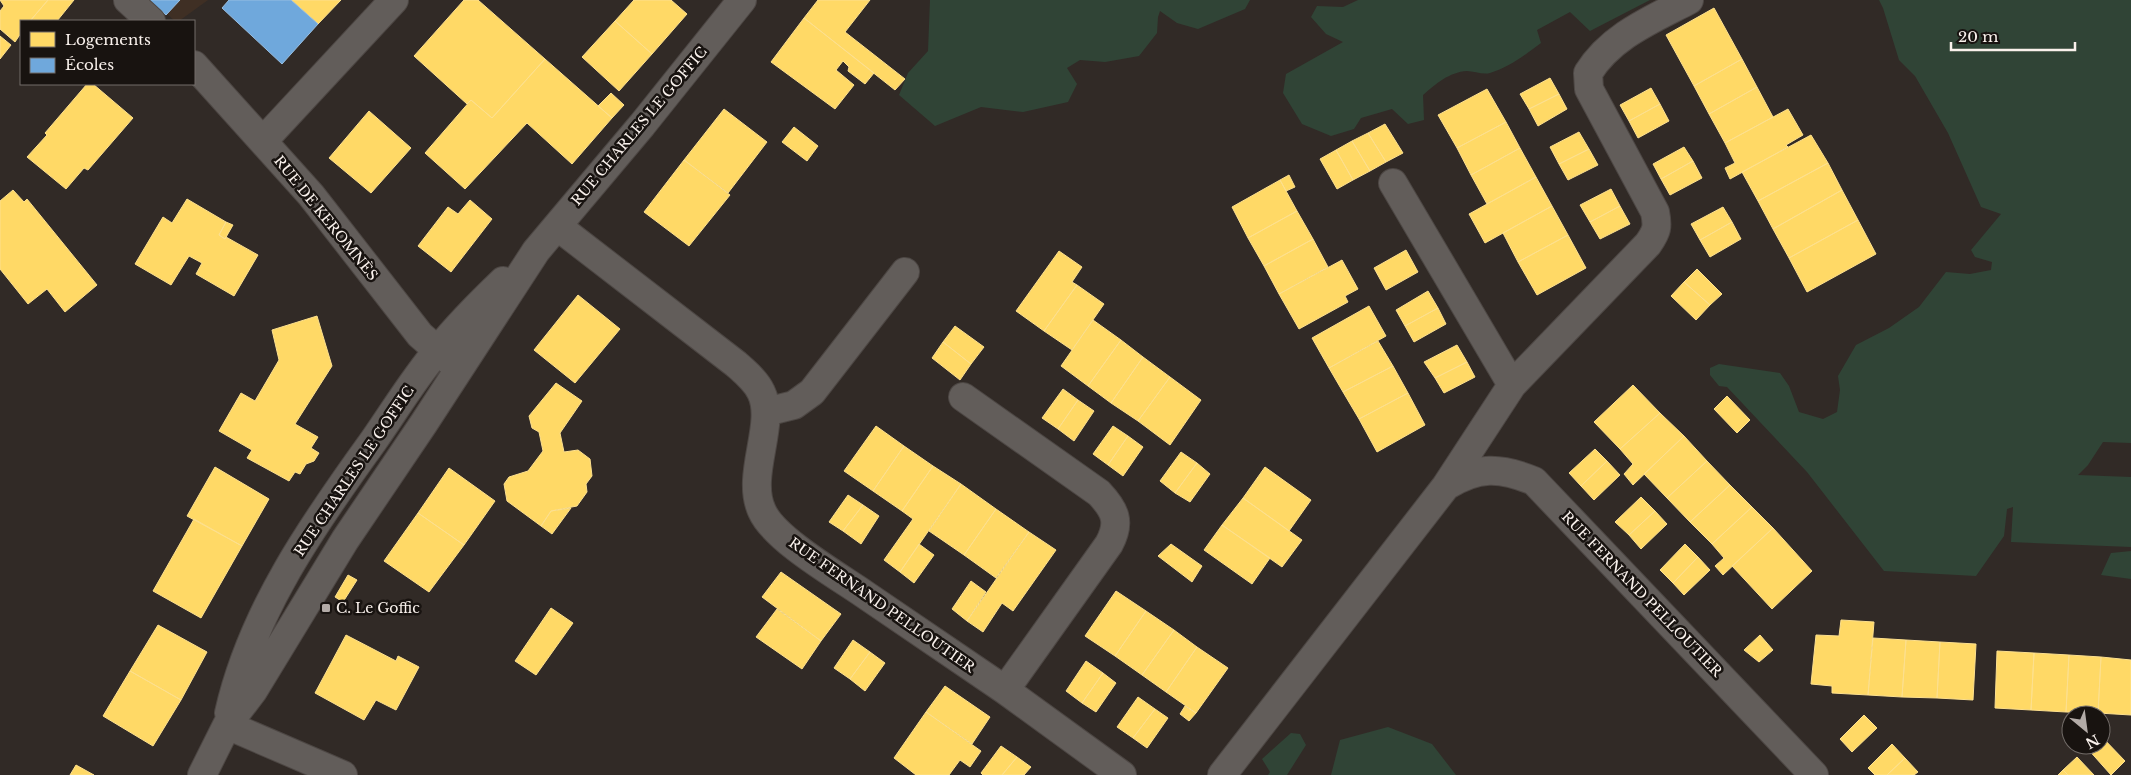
<svg xmlns="http://www.w3.org/2000/svg" width="2131" height="775" viewBox="0 0 2131 775" font-family="'Libre Baskerville',serif">
	<style>
		.built { fill: #3f2f24 }
		.green { fill: #304436 }
		.homes { fill: #ffd966; stroke: #fde08e }
		.schools { fill: #6fa8dc; stroke: #98bee1 }
		.lines { fill: none; stroke-linecap: round; stroke-linejoin: round }
		.minor-casing { stroke: #4d4744; stroke-width: 30 }
		.minor { stroke: #625d5a; stroke-width: 28 }
		.poi-dot { fill: #b3aba7; stroke: #181310; stroke-width: 2 }
		.labels { text-anchor: middle; stroke-width: 5; stroke-linejoin: round; paint-order: stroke }
		.street-label { font-size: 14px; fill: #f9f1ec; stroke: #181310 }
		.poi-label { font-size: 14px; fill: #f9f1ec; stroke: #181310; text-anchor: start }
	</style>
	<rect width="100%" height="100%" fill="#312a26"/>
	<path class="built" d="M151 0H208L179 21H175Z"/>
	<path class="green" d="M930 0H1250L1245 9 1198 29 1177 23 1160 11 1158 17 1157 33 1139 56 1105 62 1080 60 1067 68 1077 84 1068 102 1023 112 981 107 935 126 899 95 908 73 928 51Z
		M1358 0H1650L1590 31 1570 12 1537 30 1541 43C1525 55 1509 67 1490 73 1483 75 1474 71 1467 71 1449 72 1436 84 1423 95L1424 120 1408 124 1392 109 1361 118 1354 129 1331 136 1302 124 1283 93 1286 74 1343 42 1326 34 1311 17 1317 6 1343 7Z
		M1879 0H2131V443L2103 442 2088 465 2078 475 2131 477V547L2011 542 2013 507 2007 509 2004 536 1976 576 1884 571 1807 472 1727 387 1719 386 1710 375V368L1719 364 1780 373 1789 386 1799 412 1823 419 1837 412 1840 390 1838 376 1856 345 1889 328 1919 307 1946 272 1970 274 1991 270 1992 262 1975 257 1971 250 2001 214 1981 207 1948 133 1915 76 1899 60 1883 8Z
		M2131 551V579L2101 575 2111 553Z
		M1388 727 1432 744 1456 775H1331L1340 740Z
		M1291 733 1300 734 1306 745 1287 775H1268L1270 772 1262 759Z"/>
	<path class="homes" d="M0 0H48L30 21H21V33L15 42 0 29V11L4 6Z
		M48 0H74L57 21H30Z
		M291 0H341L318 24Z
		M464 0H478L545 59 492 118 471 100 467 104 414 56Z
		M634 0H671L687 14 652 54 615 21Z
		M818 0H870L845 32 905 79 895 90 804 18Z
		M1714 8 1742 59 1694 86 1666 35Z
		M804 18 874 73 865 84 848 71 849 67 843 61 836 70 854 85 835 109 771 62Z
		M615 21 652 54 619 91 582 57Z
		M0 36 11 45 0 59Z
		M545 59 612 118 572 164 527 123 465 189 425 153 471 100 492 118Z
		M1742 59 1757 87 1709 114 1694 86Z
		M1550 78 1559 94 1529 109 1520 94Z
		M87 84H93L133 118 88 170 84 168 66 189 27 157 47 135 45 133Z
		M1757 87 1773 117 1725 143 1709 114Z
		M1651 88 1660 104 1629 121 1620 105Z
		M1487 89 1506 122 1457 148 1438 115Z
		M611 93 624 105 612 118 598 106Z
		M1559 94 1567 109 1538 126 1529 109Z
		M1660 104 1669 121 1638 138 1629 121Z
		M724 109 767 142 728 193 684 160Z
		M1788 109 1803 135 1786 145 1788 147 1730 179 1725 168 1735 163 1725 143Z
		M369 111 411 148 371 193 329 158Z
		M1506 122 1520 148 1471 175 1457 148Z
		M1385 124 1403 153 1386 162 1368 133Z
		M794 127 818 146 807 161 782 142Z
		M1579 132 1589 149 1559 164 1550 147Z
		M1368 133 1386 162 1370 171 1352 141Z
		M1811 135 1828 163 1758 201 1742 172Z
		M1352 141 1370 171 1353 180 1336 150Z
		M1684 147 1693 161 1661 179 1653 164Z
		M1520 148 1536 177 1487 204 1471 175Z
		M1589 149 1598 165 1568 180 1559 164Z
		M1336 150 1353 180 1337 189 1320 159Z
		M684 160 730 195 689 246 644 212Z
		M1693 161 1702 178 1670 195 1661 179Z
		M1828 163 1842 190 1773 229 1758 201Z
		M1289 175 1295 187 1286 191 1280 180Z
		M1536 177 1552 206 1485 243 1469 214Z
		M1280 180 1297 211 1248 238 1232 207Z
		M1611 189 1620 206 1590 222 1580 205Z
		M13 190 24 202 27 199 97 285 65 312 47 289 28 304 0 269V201Z
		M1842 190 1858 220 1789 258 1773 229Z
		M187 199 226 222 219 235 225 239 226 237 258 255 234 296 196 274 202 263 189 256 171 285 135 264 163 217 172 223Z
		M470 200 492 219 451 272 418 246 448 207 458 214Z
		M1552 206 1568 235 1518 262 1503 233Z
		M1620 206 1630 224 1600 239 1590 222Z
		M1723 207 1732 222 1700 240 1691 224Z
		M1297 211 1313 239 1264 266 1248 238Z
		M1858 220 1876 254 1807 292 1789 258Z
		M226 222 233 225 225 239 219 235Z
		M1732 222 1741 239 1710 257 1700 240Z
		M1568 235 1586 268 1537 295 1518 262Z
		M1313 239 1328 267 1279 294 1264 266Z
		M1406 250 1418 272 1386 290 1374 268Z
		M1059 251 1082 267 1072 282 1077 285 1044 331 1016 311Z
		M1342 260 1358 289 1345 296 1348 302 1299 329 1279 294Z
		M1697 269 1722 294 1710 305 1684 282Z
		M1684 282 1710 305 1696 320 1671 296Z
		M1077 285 1104 304 1072 350 1044 331Z
		M1428 291 1438 308 1405 326 1396 310Z
		M578 295 620 329 575 383 534 350Z
		M1369 306 1386 336 1329 368 1312 338Z
		M1438 308 1446 324 1414 342 1405 326Z
		M317 316 332 366 295 424 318 437 311 448 319 453 314 461 306 464 300 474 295 472 289 481 247 458 252 450 219 431 241 393 255 401 279 360 272 330Z
		M1093 320 1121 340 1088 386 1061 366Z
		M955 326 984 347 971 364 943 342Z
		M1121 340 1143 357 1111 403 1088 386Z
		M1378 341 1393 366 1343 392 1329 368Z
		M943 342 971 364 960 380 932 358Z
		M1457 345 1467 362 1435 378 1424 362Z
		M1143 357 1170 377 1138 421 1111 403Z
		M1467 362 1475 377 1444 393 1435 378Z
		M1393 366 1408 393 1359 419 1343 392Z
		M1170 377 1201 400 1170 445 1138 421Z
		M556 383 582 401 560 433 564 452 578 450 590 459 592 476 586 484 587 492 577 506 551 511 541 526 507 501 504 484 509 477 528 471 543 451 539 432 532 428 529 416Z
		M1633 385 1660 413 1620 449 1594 422Z
		M1063 389 1078 400 1058 429 1042 418Z
		M1408 393 1425 425 1377 452 1359 419Z
		M1727 396 1750 420 1737 433 1714 409Z
		M1078 400 1094 411 1074 441 1058 429Z
		M1660 413 1684 436 1633 485 1624 474 1633 464 1620 449Z
		M876 426 904 446 873 491 844 471Z
		M1113 426 1128 436 1108 465 1093 454Z
		M1128 436 1143 447 1123 476 1108 465Z
		M1684 436 1707 461 1667 498 1644 474Z
		M904 446 933 466 902 511 873 491Z
		M1595 449 1607 461 1581 486 1569 473Z
		M1181 452 1197 463 1175 493 1160 481Z
		M1607 461 1620 475 1594 500 1581 486Z
		M1707 461 1730 485 1690 522 1667 498Z
		M1197 463 1210 474 1190 502 1175 493Z
		M933 466 961 484 900 572 884 560 913 519 902 511Z
		M215 467 269 499 242 546 187 516Z
		M1265 467 1311 500 1289 531 1243 498Z
		M449 468 495 501 464 545 418 513Z
		M961 484 996 509 964 555 929 531Z
		M1730 485 1752 507 1712 544 1690 522Z
		M848 495 863 505 843 531 829 522Z
		M1641 497 1655 511 1629 535 1615 522Z
		M1243 498 1302 540 1282 567 1222 525Z
		M863 505 879 516 861 544 843 531Z
		M1752 507 1773 528 1723 575 1715 566 1724 558 1712 544Z
		M571 508 552 534 541 526 551 511Z
		M996 509 1029 532 996 578 964 555Z
		M1655 511 1667 524 1641 549 1629 535Z
		M418 513 464 545 429 592 384 561Z
		M194 519 242 546 201 618 153 591Z
		M1222 525 1270 558 1252 584 1204 550Z
		M1773 528 1812 571 1772 609 1732 566Z
		M1029 532 1056 550 1013 611 1002 603 983 632 967 621Z
		M919 544 934 555 914 583 900 572Z
		M1171 544 1202 566 1192 582 1158 556Z
		M1685 544 1698 557 1673 583 1660 570Z
		M1698 557 1710 570 1684 595 1673 583Z
		M781 572 841 614 821 641 762 597Z
		M348 575 357 580 343 602 335 597Z
		M971 581 986 592 967 621 952 609Z
		M1116 591 1146 611 1115 656 1085 636Z
		M551 608 573 623 536 675 515 661Z
		M777 609 821 641 802 669 756 637Z
		M1146 611 1174 630 1142 675 1115 656Z
		M1841 620 1874 622 1868 695 1832 693V686L1811 684 1816 635 1839 636Z
		M158 625 207 652 181 700 130 671Z
		M1174 630 1197 647 1166 692 1142 675Z
		M346 635 396 661 398 656 419 667 396 710 376 700 364 720 315 693Z
		M1760 635 1773 650 1759 662 1744 650Z
		M1873 638 1906 640 1902 697 1868 695Z
		M853 640 870 652 850 679 834 668Z
		M1906 640 1940 642 1937 698 1902 697Z
		M1940 642 1976 644 1973 700 1937 698Z
		M1197 647 1228 668 1196 713 1166 692Z
		M1997 651 2034 653 2031 710 1995 708Z
		M870 652 885 663 865 691 850 679Z
		M2034 653 2069 655 2066 712 2031 710Z
		M2069 655 2101 657 2098 713 2066 712Z
		M2101 657 2131 660V715L2098 713Z
		M1086 661 1103 673 1082 703 1066 691Z
		M130 671 181 700 153 746 103 716Z
		M1103 673 1116 683 1096 712 1082 703Z
		M945 686 990 717 972 744 926 712Z
		M1138 697 1155 709 1133 738 1117 727Z
		M1185 706 1196 713 1189 721 1180 714Z
		M1155 709 1168 718 1147 748 1133 738Z
		M926 712 981 751 970 767 960 760 949 775H916L894 758Z
		M1864 715 1877 728 1852 752 1840 739Z
		M2101 736 2125 761 2111 775 2087 748 2090 745H2101Z
		M1892 744 1905 758 1887 775H1875L1868 768Z
		M1001 746 1017 757 1002 775H983L981 773Z
		M1017 757 1031 767 1024 775H1002Z
		M2077 757 2094 775H2068L2063 770Z
		M1905 758 1918 772 1914 775H1887Z
		M76 765 94 775H70Z
		M2063 770 2068 775H2058Z"/>
	<path class="schools" d="M149 0H180L166 15Z
		M229 0H291L318 24 282 64 222 8Z"/>
	<g class="lines">
		<g class="minor-casing">
			<path id="minor" d="M128 0 151 21
				M194 65 311 195 420 335 450 361
				M263 141 394 0
				M1393 183 1512 385
				M557 226 736 364C745 372 756 381 761 392 777 424 745 475 762 511 774 539 838 576 864 594 911 626 958 658 1005 690
				M963 397 1099 493C1115 510 1121 522 1109 544L1005 690 1122 775
				M766 412 794 405 812 392 905 272
				M1446 486C1478 466 1500 467 1534 481L1814 775
				M229 713C252 611 314 523 374 440 395 410 414 378 438 350 458 325 480 303 503 281
				M227 725 343 775
				M202 775 227 725 253 691 345 540 424 423 536 251 642 125 742 0
				M1222 775 1446 486 1512 385 1648 244C1657 231 1658 227 1655 212L1589 89 1588 73C1611 36 1651 20 1689 0"/>
		</g>
		<use href="#minor" class="minor"/>
	</g>
	<rect class="poi-dot" x="321" y="603" width="10" height="10" rx="2.5"/>
	<g class="labels">
		<g class="street-label">
			<text transform="translate(639 126) rotate(-50)" y="5">RUE CHARLES LE GOFFIC</text>
			<text transform="translate(326 218) rotate(51)" y="5">RUE DE KEROMNÈS</text>
			<text transform="translate(354 471) rotate(-56)" y="5">RUE CHARLES LE GOFFIC</text>
			<text transform="translate(1642 594) rotate(46)" y="5">RUE FERNAND PELLOUTIER</text>
			<text transform="translate(882 605) rotate(35)" y="5">RUE FERNAND PELLOUTIER</text>
		</g>
		<g class="poi-label">
			<text x="336" y="613">C. Le Goffic</text>
		</g>
	</g>
	<rect x="20" y="20" width="175" height="65" fill="#181310" stroke="#726c68"/>
	<rect x="30" y="32" width="25" height="15" fill="#ffd966" stroke="#726c68"/>
	<text x="65" y="45" font-size="15" fill="#f9f1ec">Logements</text>
	<rect x="30" y="58" width="25" height="15" fill="#6fa8dc" stroke="#726c68"/>
	<text x="65" y="70" font-size="15" fill="#f9f1ec">Écoles</text>
	<g transform="translate(2086 730) rotate(151)"><circle r="24" fill="#181310" stroke="#726c68"/>
	<path d="M0-4L9 19L0 12L-9 19Z" fill="#b3aba7"/>
	<text y="-8" font-size="14" font-weight="bold" text-anchor="middle" fill="#f9f1ec">N</text>
	</g>
	<path d="M1951 42v8h124v-8" fill="none" stroke="#f9f1ec" stroke-width="2.5"/>
	<text x="1958" y="42" font-size="15" fill="#f9f1ec" stroke="#181310" stroke-width="4" paint-order="stroke">20 m</text>
</svg>
